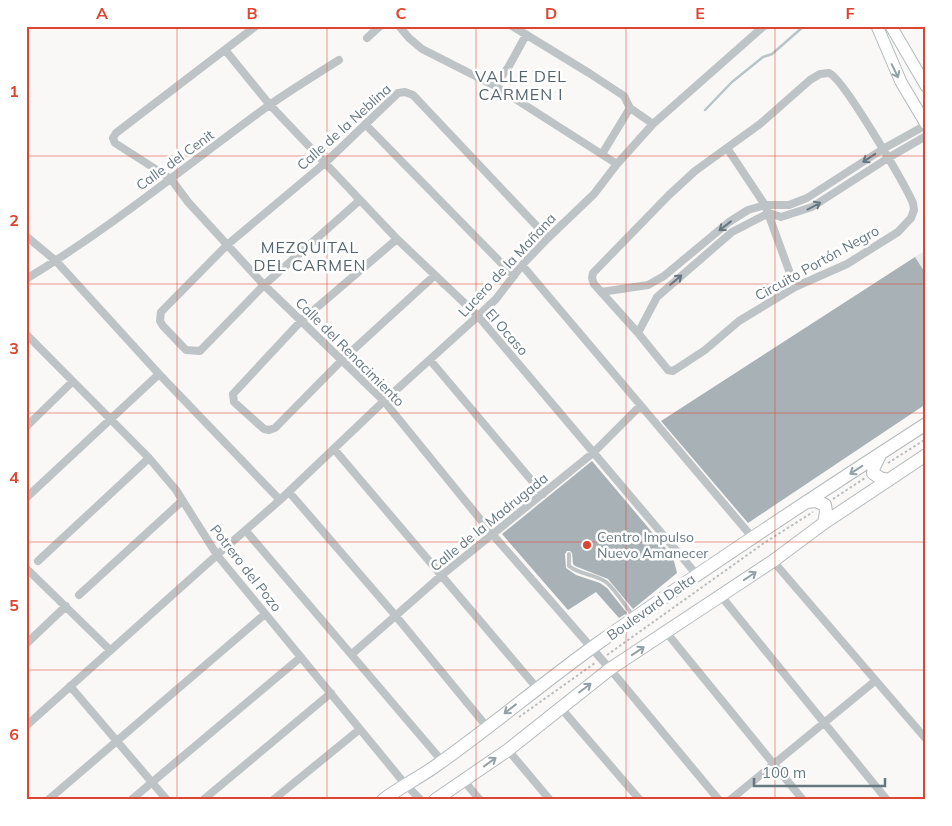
<svg xmlns="http://www.w3.org/2000/svg" width="952" height="826" viewBox="0 0 952 826" font-family="Mulish,sans-serif">
	<style>
		.built { fill: #eaeaea }
		.lines { fill: none; stroke-linecap: round; stroke-linejoin: round }
		.stream { stroke: #b8c5c8; stroke-width: 2.5 }
		.building { fill: #a7b1b6 }
		.secondary-casing { stroke: #b3babd; stroke-width: 13 }
		.primary-casing { stroke: #b4babd; stroke-width: 14 }
		.path { stroke: #b9bdbf; stroke-width: 2; stroke-dasharray: 2.5 2.5; stroke-linecap: butt }
		.lane { stroke: #bec4c6; stroke-width: 4 }
		.street { stroke: #bec4c6; stroke-width: 8 }
		.secondary { stroke: #fff; stroke-width: 11 }
		.primary { stroke: #fff; stroke-width: 12 }
		.oneway { stroke: #93a0a6 }
		.oneway2 { stroke: #657880 }
		.grid { fill: none; stroke: #de4531; stroke-width: 1; stroke-opacity: 0.55 }
		.poi-dot { fill: #de4531; stroke: #fff; stroke-width: 2 }
		.labels { text-anchor: middle; stroke-width: 5; stroke-linejoin: round; paint-order: stroke }
		.street-label { font-size: 14px; fill: #657880; stroke: #fff }
		.poi-label { font-size: 14px; fill: #657880; stroke: #fff; text-anchor: start }
		.quarter-label { font-size: 16px; letter-spacing: 1px; fill: #56656c; stroke: #fff }
		.neatline { fill: none; stroke: #de4531; stroke-width: 2 }
		.grid-label { font-size: 16px; text-anchor: middle; font-weight: bold; fill: #de4531 }
	</style>
	<rect width="100%" height="100%" fill="#f9f8f6"/>
	<path class="built" d="M926 250V274L915 257Z"/>
	<g class="lines">
		<path class="stream" d="M705 110 732 82 763 57 772 54 804 26"/>
	</g>
	<path class="building" d="M915 257 926 274V404L748 523 661 421Z
		M592 461 673 557 677 573 633 609 608 579 575 566 573 564 572 553 570 551H567L565 554 566 568 576 575 600 583 607 588 627 613 619 618 596 592 568 610 502 534Z"/>
	<g class="lines">
		<g class="secondary-casing">
			<path id="secondary" d="M877 26 901 82 926 124
				M891 26 926 86"/>
		</g>
		<g class="primary-casing">
			<path id="primary" d="M880 455 874 467 873 473 880 478 889 480
				M806 502 816 501 825 505 826 512 824 523
				M383 800C400 787 419 778 437 765 489 728 538 687 590 649 700 571 813 497 926 424
				M435 800 508 750 610 669 773 561 824 523 926 455"/>
		</g>
		<path class="path" d="M888 463 926 439
			M833 499 865 478
			M607 655 764 543 813 512
			M519 717 595 663"/>
		<path class="lane" d="M569 554V566C580 575 595 574 606 582 615 589 626 607 634 617"/>
		<path class="street" d="M256 26 116 133 113 138 115 143 171 179 188 202 264 285 384 401 493 535 610 669 719 800
			M399 26 409 38 422 49 495 86 617 164
			M512 26 589 73 624 96 630 108 602 154
			M367 38 380 26
			M226 51 270 105 325 163 397 239 478 316 697 575
			M829 73C843 78 904 183 913 203L914 210 911 218 898 232 847 264 795 287 739 321 705 350 673 371 668 370 638 333 594 284 592 278 593 273 669 195 695 171 760 124 810 80 820 74Z
			M495 86 509 66 526 35
			M630 108 653 124
			M365 124 514 276
			M727 148 765 205 795 287
			M360 200 264 285 200 351 186 350 163 326 160 321 161 312 227 245 325 163 398 93 405 92 413 95 548 238
			M26 236 56 261 159 374 280 500
			M397 239 301 321 233 394 234 402 264 429 269 430 275 428 342 360 434 276
			M522 265 752 537
			M26 279C111 228 188 164 268 106 291 90 315 75 339 60
			M601 292 648 285 664 276 729 222 748 210 765 205H789L807 198 883 149 926 125
			M638 333 657 297 732 232 769 213 781 217 812 207 888 158 926 136
			M26 334 149 458 176 490 217 555 405 784 421 800
			M430 360 543 494
			M26 427 72 382
			M334 449 537 688
			M289 492 395 615 487 727
			M26 498 159 374
			M246 531 442 761
			M38 561 149 458
			M773 561 926 739
			M26 568 110 650
			M79 595 182 501
			M721 596 887 800
			M666 632 803 800
			M26 644 66 606
			M352 654 442 575 593 453 640 406
			M70 686 167 800
			M560 707 640 800
			M26 726 217 555 280 500 384 401 478 316 496 299 522 265 548 238 594 194 617 164 653 124 764 26
			M508 750 550 800
			M464 781 480 800
			M48 800 265 614
			M131 800 301 657
			M203 800 331 693
			M273 800 360 729
			M730 800 875 681"/>
		<use href="#secondary" class="secondary"/>
		<use href="#primary" class="primary"/>
	</g>
	<defs><path id="oneway-shaft" d="M-6 0H5M1.5-3L5.5 0L1.5 3" fill="none" stroke-width="1.6" stroke-linecap="round" stroke-linejoin="round" transform="scale(1.25)"/></defs>
	<g class="oneway">
		<use href="#oneway-shaft" transform="translate(895 71) rotate(64)"/>
		<use href="#oneway-shaft" transform="translate(856 470) rotate(147)"/>
		<use href="#oneway-shaft" transform="translate(750 576) rotate(-34)"/>
		<use href="#oneway-shaft" transform="translate(638 651) rotate(-34)"/>
		<use href="#oneway-shaft" transform="translate(585 688) rotate(-37)"/>
		<use href="#oneway-shaft" transform="translate(510 709) rotate(142)"/>
		<use href="#oneway-shaft" transform="translate(490 762) rotate(-36)"/>
	</g>
	<g class="oneway2">
		<use href="#oneway-shaft" transform="translate(869 158) rotate(147)"/>
		<use href="#oneway-shaft" transform="translate(814 206) rotate(-28)"/>
		<use href="#oneway-shaft" transform="translate(725 226) rotate(142)"/>
		<use href="#oneway-shaft" transform="translate(676 280) rotate(-40)"/>
	</g>
	<path class="grid" d="M177 26V800M327 26V800M476 26V800M626 26V800M775 26V800M26 156H926M26 284H926M26 413H926M26 542H926M26 670H926"/>
	<circle class="poi-dot" cx="587" cy="545" r="5"/>
	<g class="labels">
		<g class="street-label">
			<text transform="translate(344 127) rotate(-42)" y="5">Calle de la Neblina</text>
			<text transform="translate(175 160) rotate(-36)" y="5">Calle del Cenit</text>
			<text transform="translate(817 263) rotate(-29)" y="5">Circuito Portón Negro</text>
			<text transform="translate(507 265) rotate(-47)" y="5">Lucero de la Mañana</text>
			<text transform="translate(507 332) rotate(49)" y="5">El Ocaso</text>
			<text transform="translate(350 352) rotate(45)" y="5">Calle del Renacimiento</text>
			<text transform="translate(489 522) rotate(-39)" y="5">Calle de la Madrugada</text>
			<text transform="translate(246 568) rotate(52)" y="5">Potrero del Pozo</text>
			<text transform="translate(651 607) rotate(-35)" y="5">Boulevard Delta</text>
		</g>
		<g class="poi-label">
			<text x="597" y="542">Centro Impulso<tspan x="597" dy="16">Nuevo Amanecer</tspan></text>
		</g>
		<g class="quarter-label">
			<text x="521" y="82">VALLE DEL<tspan x="521" dy="18">CARMEN I</tspan></text>
			<text x="310" y="253">MEZQUITAL<tspan x="310" dy="18">DEL CARMEN</tspan></text>
		</g>
	</g>
	<rect width="952" height="826" fill="none" stroke="#ffffff" stroke-width="55"/>
	<path d="M754 778v8h131v-8" fill="none" stroke="#657880" stroke-width="2.5"/>
	<text x="762" y="778" font-size="15" fill="#657880" stroke="#ffffff" stroke-width="4" paint-order="stroke">100 m</text>
	<rect x="28" y="28" width="896" height="770" class="neatline"/>
	<g class="grid-label">
		<text x="102" y="19">A</text>
		<text x="252" y="19">B</text>
		<text x="401" y="19">C</text>
		<text x="551" y="19">D</text>
		<text x="700" y="19">E</text>
		<text x="850" y="19">F</text>
		<text x="14" y="97">1</text>
		<text x="14" y="226">2</text>
		<text x="14" y="354">3</text>
		<text x="14" y="483">4</text>
		<text x="14" y="611">5</text>
		<text x="14" y="740">6</text>
	</g>
</svg>
